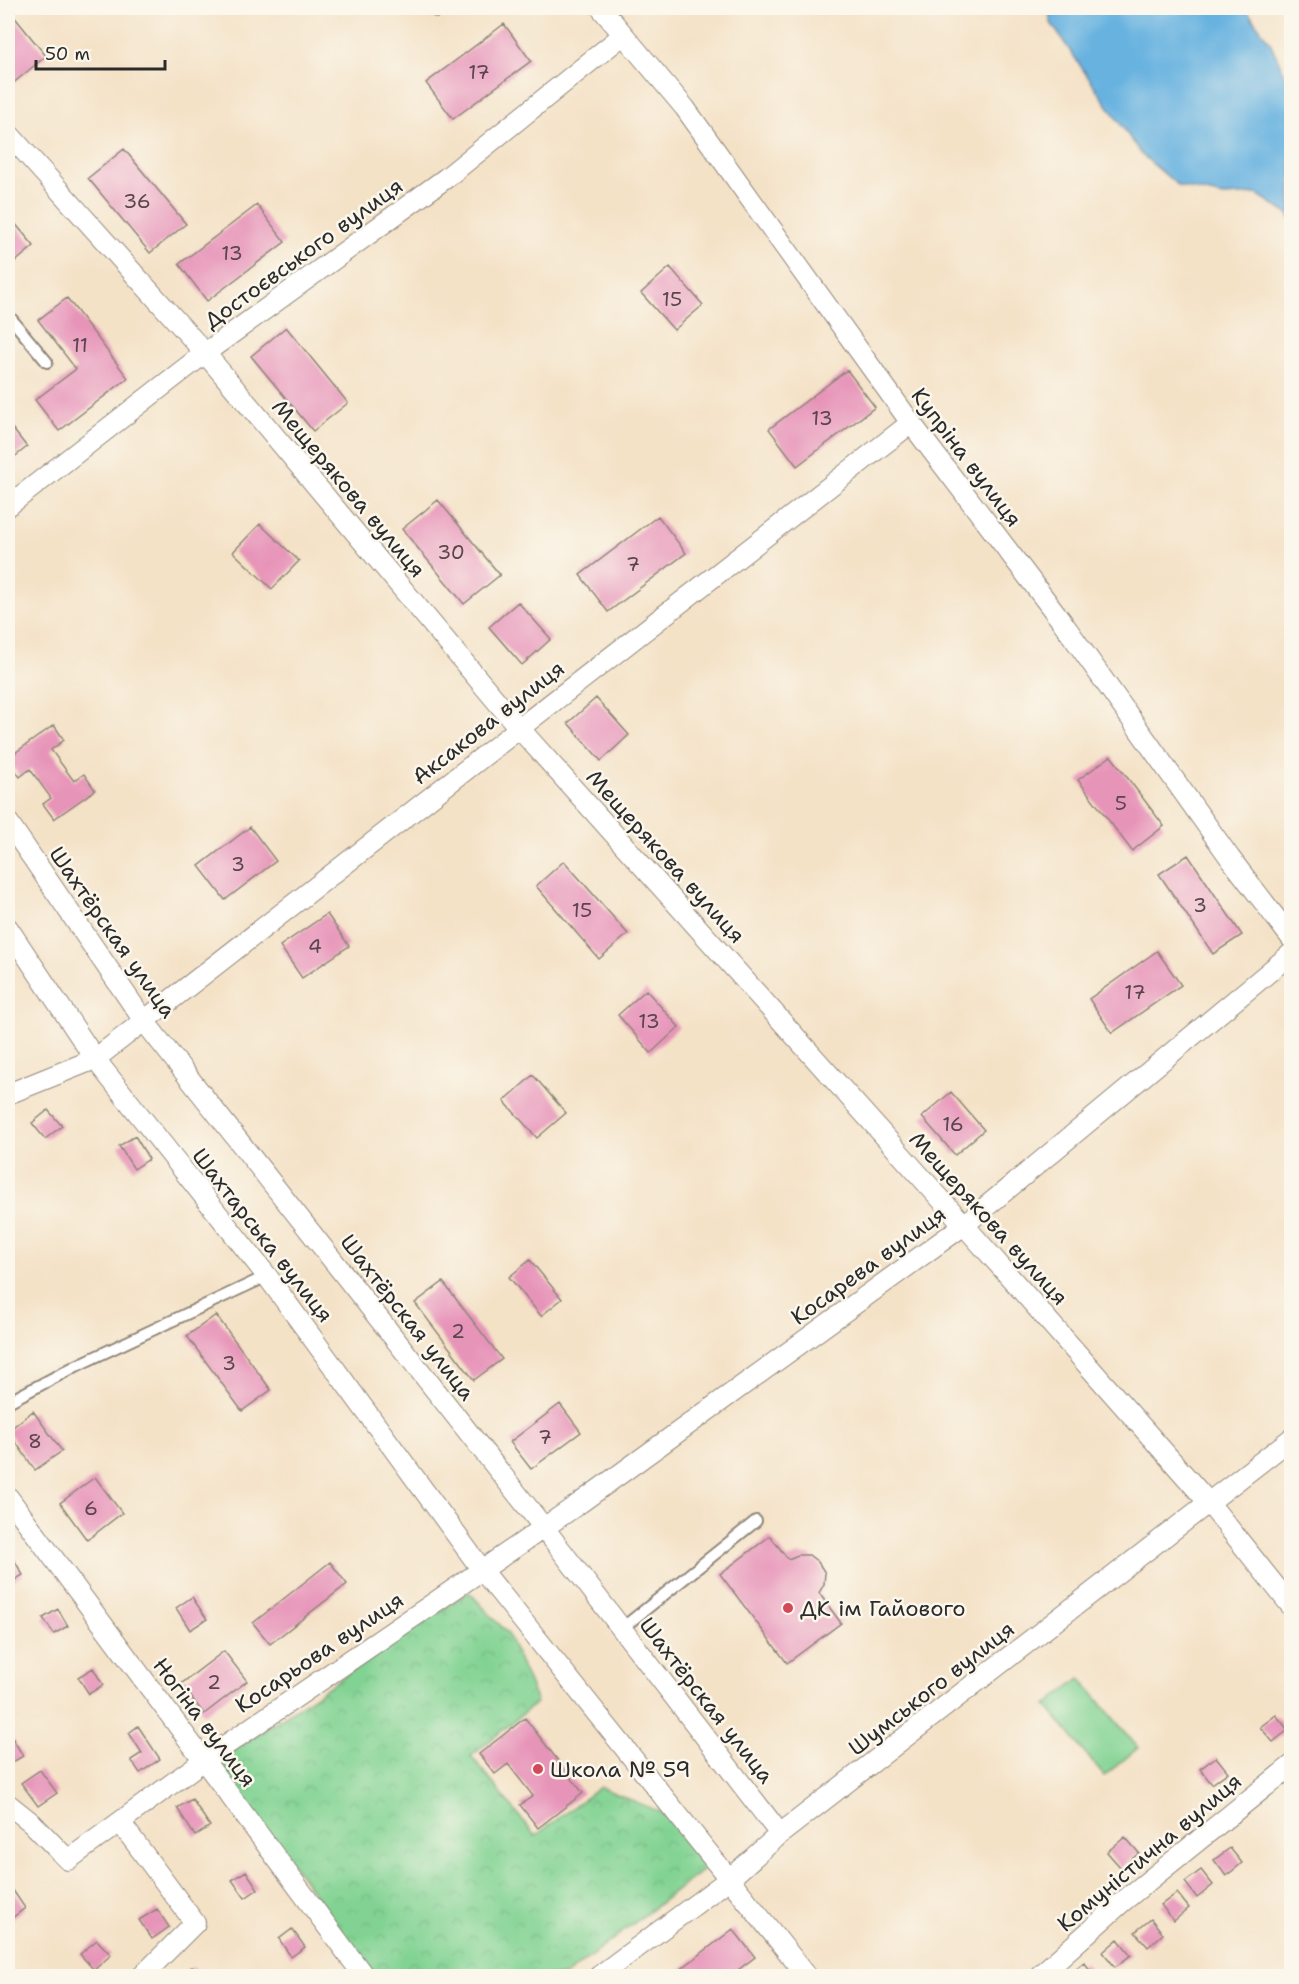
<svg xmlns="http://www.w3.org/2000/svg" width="1299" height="1984" viewBox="0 0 1299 1984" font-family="'Shantell Sans',sans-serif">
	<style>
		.grass { fill: #82d393; stroke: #567f5f; stroke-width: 1.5 }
		.park { fill: url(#park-crowns); stroke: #567f5f; stroke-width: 1.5 }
		.water { fill: #67b2e0; stroke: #496e86; stroke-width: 1.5 }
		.building { fill: #e794b9 }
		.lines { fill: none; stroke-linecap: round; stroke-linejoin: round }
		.service-casing { stroke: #908679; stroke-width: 14 }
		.minor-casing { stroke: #908679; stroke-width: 22 }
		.service { stroke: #fff; stroke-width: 10 }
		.minor { stroke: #fff; stroke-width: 20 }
		.poi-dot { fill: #d1495b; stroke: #fbf7ec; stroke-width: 2 }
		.labels { text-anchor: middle; stroke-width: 5; stroke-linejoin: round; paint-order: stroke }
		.number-label { font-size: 20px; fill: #5a454e }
		.street-label { font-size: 22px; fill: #2b2b2b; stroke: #fbf7ec }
		.poi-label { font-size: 22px; fill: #2b2b2b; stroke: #fbf7ec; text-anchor: start }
	</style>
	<defs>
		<pattern id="park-crowns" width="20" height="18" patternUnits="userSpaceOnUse" patternTransform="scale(1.5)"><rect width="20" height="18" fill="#82d393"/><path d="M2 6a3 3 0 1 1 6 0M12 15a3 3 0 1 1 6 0" fill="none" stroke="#70b57f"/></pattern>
	</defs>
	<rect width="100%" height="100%" fill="#fbf7ec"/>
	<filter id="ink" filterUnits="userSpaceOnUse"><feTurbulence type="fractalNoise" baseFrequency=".0167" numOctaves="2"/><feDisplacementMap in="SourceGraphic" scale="12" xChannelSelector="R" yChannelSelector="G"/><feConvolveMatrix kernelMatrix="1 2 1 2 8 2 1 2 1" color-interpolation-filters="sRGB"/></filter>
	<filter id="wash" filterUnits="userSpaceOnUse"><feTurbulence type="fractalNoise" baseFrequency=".008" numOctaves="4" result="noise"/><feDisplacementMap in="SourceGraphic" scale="24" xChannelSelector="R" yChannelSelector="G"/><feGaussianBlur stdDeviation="1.35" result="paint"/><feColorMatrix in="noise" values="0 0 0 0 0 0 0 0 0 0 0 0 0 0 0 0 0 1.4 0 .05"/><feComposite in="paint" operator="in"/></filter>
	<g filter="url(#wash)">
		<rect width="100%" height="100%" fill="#f4e2c7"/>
		<path class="grass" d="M1080 1678 1138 1748 1104 1776 1046 1705Z"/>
		<path class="park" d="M469 1592 508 1634 537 1702 471 1756 535 1836 600 1787 675 1818 708 1866 565 1976H375L217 1762Z"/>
		<path class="water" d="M1048 8H1245L1271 44 1291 89V220L1288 214 1257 194 1224 196 1179 186 1141 154 1051 23Z"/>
		<g id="blocks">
			<path class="building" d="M415 8H442L437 18Z
				M8 9 46 56 11 85 8 81Z
				M504 24 531 61 453 119 426 83Z
				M124 149 186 224 150 253 88 178Z
				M257 205 285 242 207 301 179 264Z
				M8 215 34 246 8 268Z
				M670 267 703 305 674 330 641 293Z
				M67 298 128 378 59 431 35 400 76 369 38 320Z
				M286 327 348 403 313 431 251 356Z
				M847 370 875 407 797 466 769 429Z
				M8 423 27 447 8 462Z
				M438 500 500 575 464 604 402 529Z
				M658 516 686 553 608 612 580 575Z
				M260 524 299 561 272 589 233 552Z
				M518 602 551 639 522 665 489 627Z
				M596 698 629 735 601 761 568 723Z
				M54 725 64 740 51 750 74 781 84 774 95 790 54 819 43 804 51 798 30 769 20 777 8 760V758Z
				M1111 756 1164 826 1132 851 1078 780Z
				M250 827 276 861 225 900 199 866Z
				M1188 855 1242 935 1213 954 1159 874Z
				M564 861 628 934 599 959 536 886Z
				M327 914 349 946 302 978 280 946Z
				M1157 951 1181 985 1112 1033 1089 999Z
				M646 990 679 1027 651 1053 618 1015Z
				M533 1075 566 1113 537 1138 504 1101Z
				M951 1092 984 1130 955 1155 922 1117Z
				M48 1110 62 1126 45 1139 32 1123Z
				M135 1136 149 1159 134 1169 119 1146Z
				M530 1260 562 1299 541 1316 509 1277Z
				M443 1282 502 1359 474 1380 415 1303Z
				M216 1315 271 1390 242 1411 187 1336Z
				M560 1404 581 1432 531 1469 510 1442Z
				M33 1411 62 1451 35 1470 8 1431Z
				M95 1477 122 1513 87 1540 60 1503Z
				M770 1536 788 1559 798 1555H809L818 1562 825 1573 824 1584 819 1593 841 1623 787 1663 720 1574Z
				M13 1558 23 1575 8 1584V1561Z
				M330 1562 347 1584 270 1644 253 1623Z
				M192 1597 207 1619 190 1630 176 1608Z
				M58 1609 68 1626 54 1634 43 1618Z
				M224 1651 247 1681 204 1714 181 1684Z
				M93 1668 103 1685 89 1694 78 1677Z
				M1276 1715 1288 1730 1273 1742 1260 1727Z
				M525 1718 583 1793 538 1828 520 1805 533 1796 508 1764 495 1774 479 1754Z
				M138 1726 160 1759 140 1773 131 1760 142 1753 129 1733Z
				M13 1739 23 1756 8 1765V1742Z
				M1216 1757 1228 1772 1212 1784 1200 1769Z
				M40 1770 57 1793 38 1806 21 1783Z
				M192 1799 210 1826 195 1836 177 1808Z
				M1125 1837 1139 1853 1121 1868 1107 1852Z
				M1230 1848 1242 1863 1226 1876 1214 1860Z
				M1201 1870 1213 1885 1197 1898 1185 1882Z
				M246 1871 258 1889 245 1898 232 1880Z
				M8 1883 25 1908 8 1921Z
				M1177 1893 1189 1908 1174 1921 1161 1905Z
				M157 1909 169 1927 152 1939 139 1920Z
				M1151 1919 1163 1934 1148 1947 1135 1932Z
				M292 1929 305 1947 291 1957 279 1939Z
				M733 1929 755 1957 730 1976H672Z
				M1118 1939 1131 1955 1115 1967 1103 1952Z
				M97 1940 111 1955 94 1970 80 1954Z
				M1084 1962 1095 1976H1070L1068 1975Z
				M192 1967 198 1976H183L181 1974Z"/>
		</g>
	</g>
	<g filter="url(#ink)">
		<use href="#blocks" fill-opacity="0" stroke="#908679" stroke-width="1.5"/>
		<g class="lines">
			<g class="service-casing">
				<path id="service" d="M8 315 47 362
					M8 1402 76 1366 267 1276
					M621 1629 756 1521"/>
			</g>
			<g class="minor-casing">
				<path id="minor" d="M601 8 685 108 911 423 1063 623 1230 858 1292 939
					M8 133 205 353 519 728 964 1225 1209 1503 1292 1607
					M8 506 205 353 446 178 623 35
					M8 822 144 1021 544 1528 780 1834
					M8 928 95 1059 267 1276 482 1570 807 1976
					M8 1094 95 1059 911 423
					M8 1497 364 1976
					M8 1804 32 1823 68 1860 204 1760 580 1503 964 1225 1292 953
					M120 1822 195 1923 142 1976
					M599 1976 728 1880 780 1834 1292 1438
					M1039 1976 1121 1903 1292 1765"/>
			</g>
			<use href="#service" class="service"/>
			<use href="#minor" class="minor"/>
		</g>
	</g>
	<g class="poi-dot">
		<circle cx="788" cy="1608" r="6"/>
		<circle cx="538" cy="1769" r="6"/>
	</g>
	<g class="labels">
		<g class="number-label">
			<text x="479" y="79">17</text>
			<text x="137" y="208">36</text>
			<text x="232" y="260">13</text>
			<text x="672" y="306">15</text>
			<text x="80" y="352">11</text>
			<text x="822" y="425">13</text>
			<text x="451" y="559">30</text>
			<text x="633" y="571">7</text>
			<text x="1121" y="810">5</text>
			<text x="238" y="871">3</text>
			<text x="1200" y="912">3</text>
			<text x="582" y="917">15</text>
			<text x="315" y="953">4</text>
			<text x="1135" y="999">17</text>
			<text x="649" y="1028">13</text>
			<text x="953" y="1131">16</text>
			<text x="458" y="1338">2</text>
			<text x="229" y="1370">3</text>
			<text x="545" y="1444">7</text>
			<text x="35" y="1448">8</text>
			<text x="91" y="1515">6</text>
			<text x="214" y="1689">2</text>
		</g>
		<g class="street-label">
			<text transform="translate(303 253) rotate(-36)" y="8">Достоєвського вулиця</text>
			<text transform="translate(967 457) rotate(53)" y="8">Купріна вулиця</text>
			<text transform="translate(349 488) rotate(50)" y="8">Мещерякова вулиця</text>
			<text transform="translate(488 722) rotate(-38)" y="8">Аксакова вулиця</text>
			<text transform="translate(666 856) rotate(48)" y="8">Мещерякова вулиця</text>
			<text transform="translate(113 932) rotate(55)" y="8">Шахтёрская улица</text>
			<text transform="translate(989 1218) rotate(48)" y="8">Мещерякова вулиця</text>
			<text transform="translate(263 1235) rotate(52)" y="8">Шахтарська вулиця</text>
			<text transform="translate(868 1265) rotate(-36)" y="8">Косарева вулиця</text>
			<text transform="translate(408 1317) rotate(52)" y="8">Шахтёрская улица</text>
			<text transform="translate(319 1652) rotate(-34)" y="8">Косарьова вулиця</text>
			<text transform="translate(931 1688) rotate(-38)" y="8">Шумського вулиця</text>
			<text transform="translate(707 1700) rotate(52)" y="8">Шахтёрская улица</text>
			<text transform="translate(205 1722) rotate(53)" y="8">Ногіна вулиця</text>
			<text transform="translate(1149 1852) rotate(-40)" y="8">Комуністична вулиця</text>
		</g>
		<g class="poi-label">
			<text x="800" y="1616">ДК ім Гайового</text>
			<text x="550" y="1777">Школа № 59</text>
		</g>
	</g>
	<rect width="1299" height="1984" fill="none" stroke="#fbf7ec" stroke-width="30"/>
	<path d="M36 60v9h129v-9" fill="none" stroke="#2b2b2b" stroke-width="3"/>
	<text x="45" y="60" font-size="18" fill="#2b2b2b" stroke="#fbf7ec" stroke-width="4.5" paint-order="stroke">50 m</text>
</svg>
